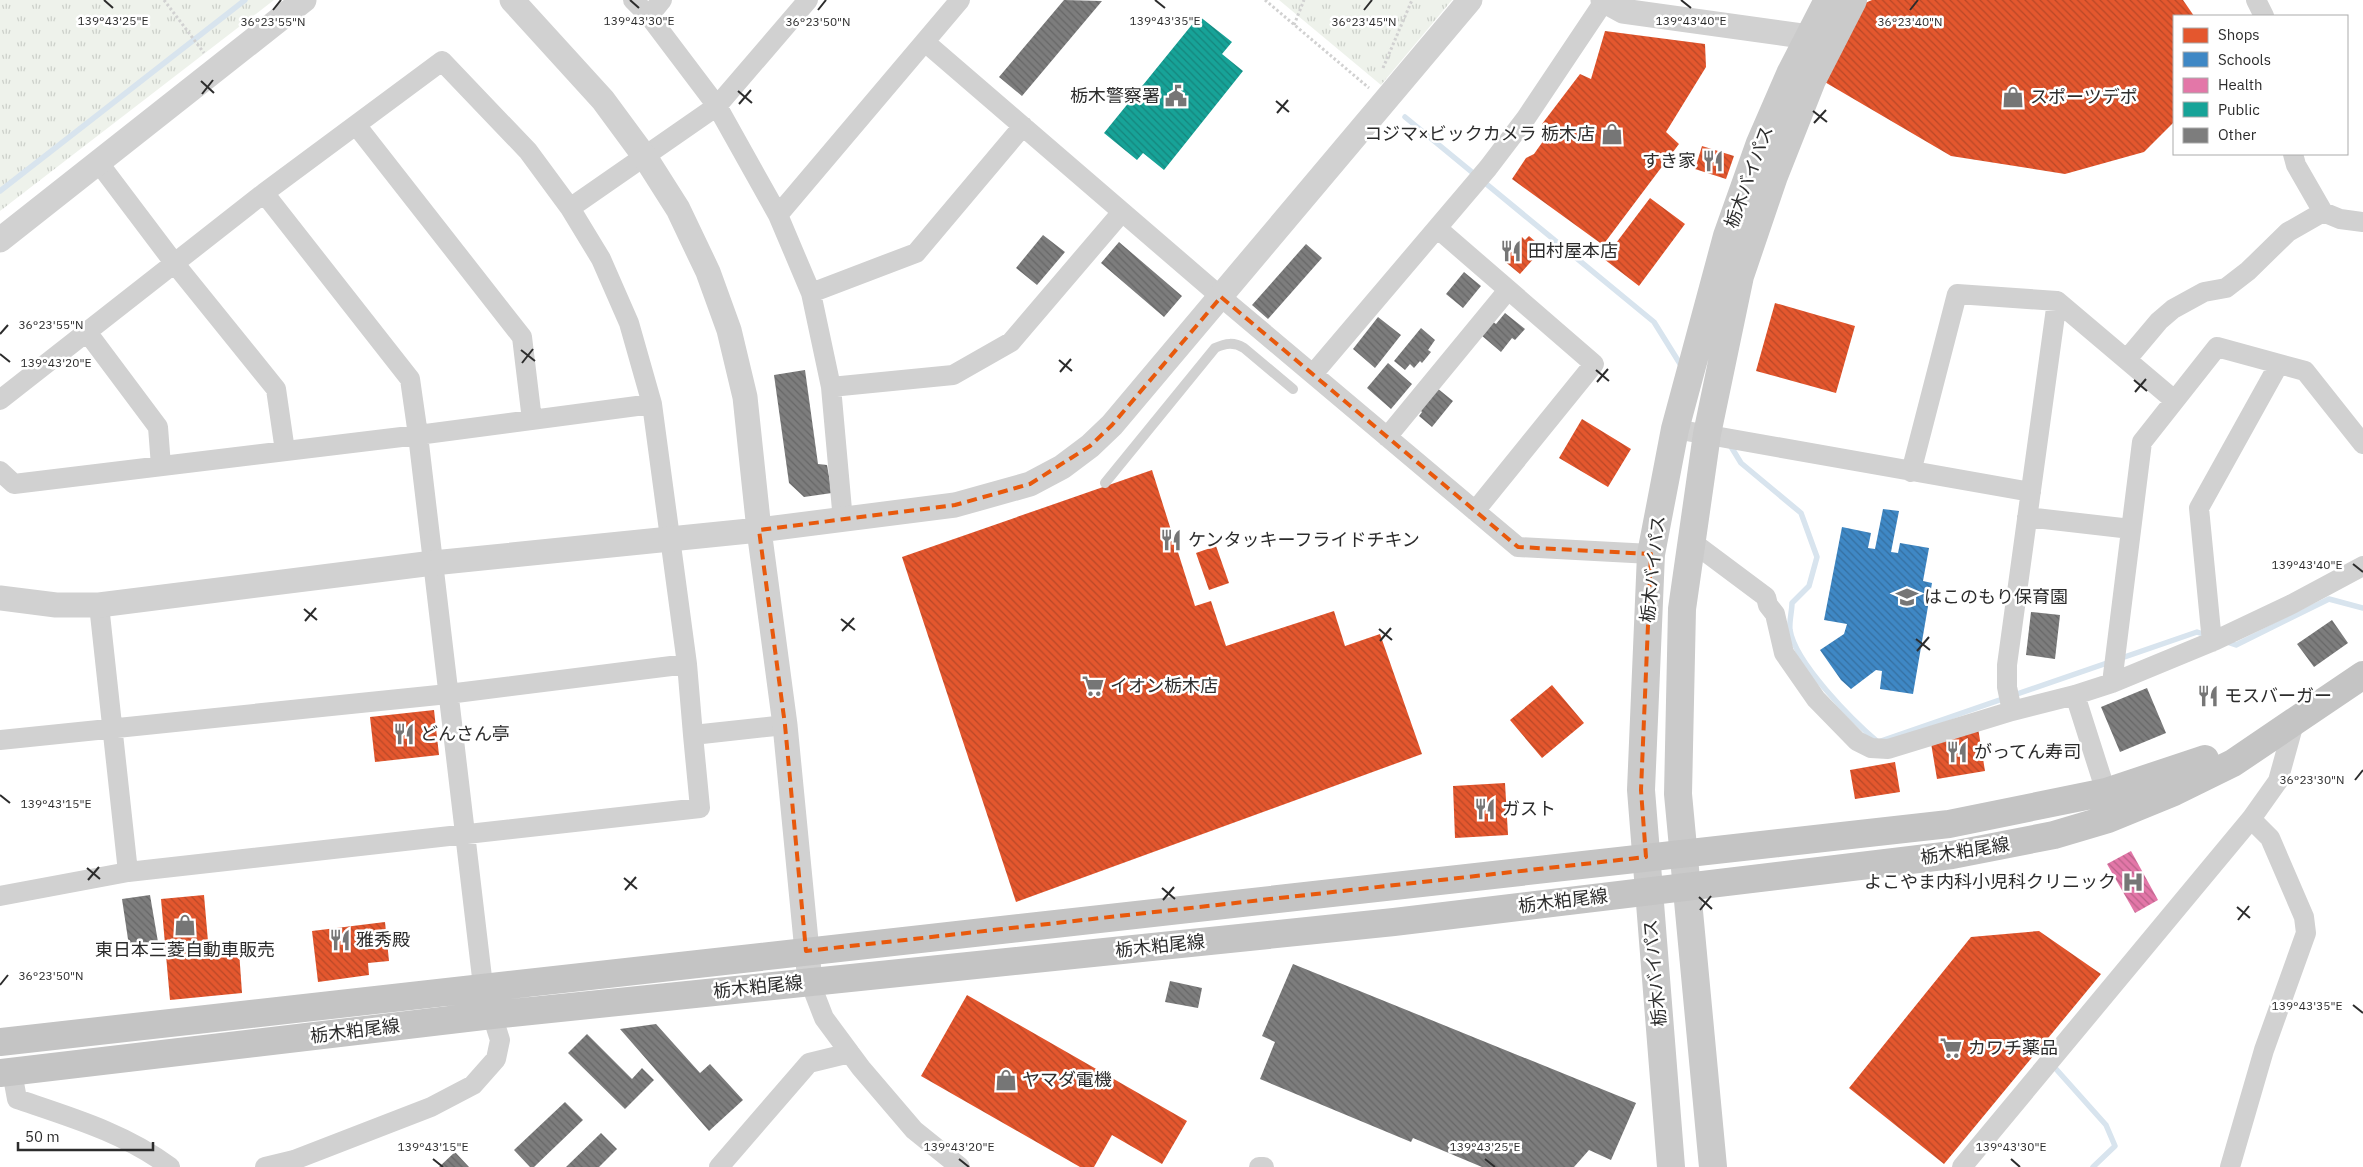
<svg xmlns="http://www.w3.org/2000/svg" width="2363" height="1167" viewBox="0 0 2363 1167" font-family="'IBM Plex Sans','Noto Sans JP',sans-serif">
	<style>
		.park { fill: url(#park-tufts) }
		.shops { fill: url(#shops-back-hatch) }
		.schools { fill: url(#schools-back-hatch) }
		.health { fill: url(#health-back-hatch) }
		.public { fill: url(#public-back-hatch) }
		.lines { fill: none; stroke-linecap: round; stroke-linejoin: round }
		.stream { stroke: #d8e4ee; stroke-width: 5.5 }
		.building { fill: url(#building-back-hatch) }
		.path { stroke: #d1d1d1; stroke-width: 3; stroke-dasharray: 2.5 2.5; stroke-linecap: butt }
		.service { stroke: #d1d1d1; stroke-width: 10 }
		.minor { stroke: #d1d1d1; stroke-width: 20 }
		.tertiary { stroke: #d1d1d1; stroke-width: 25 }
		.secondary { stroke: #cacaca; stroke-width: 28 }
		.primary { stroke: #c4c4c4; stroke-width: 28 }
		.marked { fill: none; stroke: #e8590c; stroke-width: 4; stroke-dasharray: 10 6; stroke-linejoin: round }
		.ticks { fill: none; stroke: #2c2c2c; stroke-width: 2 }
		.labels { text-anchor: middle; stroke-width: 5; stroke-linejoin: round; paint-order: stroke }
		.poi-label { font-size: 18px; fill: #2c2c2c; stroke: #fff; text-anchor: start }
		.street-label { font-size: 18px; fill: #2c2c2c; stroke: #fff }
		.ticks-label { font-size: 12px; text-anchor: middle; fill: #2c2c2c; stroke: #fff; stroke-width: 5; stroke-linejoin: round; paint-order: stroke }
	</style>
	<defs>
		<pattern id="park-tufts" width="24" height="20" patternUnits="userSpaceOnUse" patternTransform="scale(1.25)"><rect width="24" height="20" fill="#eef2eb"/><path d="M3 7l-1-3M5 7V3M7 7l1-3M15 17l-1-3M17 17v-4M19 17l1-3" fill="none" stroke="#ccd0ca"/></pattern>
		<pattern id="shops-back-hatch" width="6" height="6" patternUnits="userSpaceOnUse" patternTransform="scale(1.25)"><rect width="6" height="6" fill="#e4572e"/><path d="M-1 5l2 2M0 0l6 6M5-1l2 2" fill="none" stroke="#b94827"/></pattern>
		<pattern id="schools-back-hatch" width="6" height="6" patternUnits="userSpaceOnUse" patternTransform="scale(1.25)"><rect width="6" height="6" fill="#3f88c5"/><path d="M-1 5l2 2M0 0l6 6M5-1l2 2" fill="none" stroke="#356fa0"/></pattern>
		<pattern id="health-back-hatch" width="6" height="6" patternUnits="userSpaceOnUse" patternTransform="scale(1.25)"><rect width="6" height="6" fill="#e377a8"/><path d="M-1 5l2 2M0 0l6 6M5-1l2 2" fill="none" stroke="#b86289"/></pattern>
		<pattern id="public-back-hatch" width="6" height="6" patternUnits="userSpaceOnUse" patternTransform="scale(1.25)"><rect width="6" height="6" fill="#17a398"/><path d="M-1 5l2 2M0 0l6 6M5-1l2 2" fill="none" stroke="#15857c"/></pattern>
		<pattern id="building-back-hatch" width="6" height="6" patternUnits="userSpaceOnUse" patternTransform="scale(1.25)"><rect width="6" height="6" fill="#7d7d7d"/><path d="M-1 5l2 2M0 0l6 6M5-1l2 2" fill="none" stroke="#676767"/></pattern>
	</defs>
	<rect width="100%" height="100%" fill="#fff"/>
	<path class="park" d="M0 0H274L0 211Z
		M1279 0H1452L1381 85Z"/>
	<path class="shops" d="M1872 0H2183L2194 16H2174V122L2144 152 2065 174 1951 156 1823 81 1863 4Z
		M1605 31 1705 44 1706 67 1666 132 1679 144 1603 245 1512 179 1526 158 1534 154 1551 130 1542 124 1580 74 1591 79Z
		M1702 146 1734 156 1726 179 1695 169Z
		M1650 198 1685 224 1639 286 1604 259Z
		M1529 236 1543 248 1520 274 1503 260 1522 237 1525 240Z
		M1775 303 1855 326 1836 393 1756 371Z
		M1582 419 1631 449 1608 487 1559 458Z
		M1152 470 1195 606 1211 601 1226 646 1334 611 1345 646 1380 634 1422 754 1016 902 902 557Z
		M1216 546 1229 583 1209 590 1196 553Z
		M1552 685 1584 723 1542 758 1510 720Z
		M434 710 439 755 375 762 370 717Z
		M1978 728 1985 771 1937 779 1930 737Z
		M1895 762 1900 792 1855 799 1850 770Z
		M1505 783 1508 835 1455 838 1453 786Z
		M204 895 209 953 239 951 242 993 170 1000 161 899Z
		M385 922 389 961 368 963 369 975 318 982 312 931Z
		M2039 931 2101 974 1944 1164 1849 1088 1971 937Z
		M967 995 1187 1121 1162 1164 1112 1135 1094 1167H1080L921 1076Z"/>
	<path class="schools" d="M1883 509 1899 511 1891 552 1898 553 1900 543 1929 548 1923 581 1932 583 1913 694 1880 689 1882 671 1876 670 1851 689 1841 680 1820 650 1844 634 1847 624 1824 620 1842 527 1871 533 1868 548 1875 549Z"/>
	<path class="health" d="M2131 851 2158 900 2135 913 2107 864Z"/>
	<path class="public" d="M1199 16 1232 42 1222 54 1243 71 1164 170 1143 153 1137 160 1104 133Z"/>
	<g class="lines">
		<path class="stream" d="M1405 117 1654 322 1682 367
			M0 191 245 0
			M1730 445 1741 463 1801 513 1817 557 1809 586 1792 603C1792 611 1789 622 1790 630 1795 663 1853 721 1878 742L2197 632 2206 635
			M2224 641 2236 645 2329 599 2363 608
			M2056 1069 2106 1125 2115 1146 2093 1167"/>
	</g>
	<path class="building" d="M1064 0 1102 1 1022 96 999 77Z
		M1043 235 1065 252 1037 285 1016 268Z
		M1119 242 1182 296 1164 317 1101 263Z
		M1306 244 1322 258 1268 319 1252 305Z
		M1464 272 1481 286 1463 308 1446 294Z
		M1505 313 1525 329 1515 340 1512 338 1501 352 1481 335 1492 321 1496 324Z
		M1378 317 1401 335 1375 368 1353 349Z
		M1421 328 1435 340 1428 350 1431 352 1422 363 1420 361 1414 368 1410 364 1405 370 1394 361Z
		M1388 363 1412 384 1391 409 1367 388Z
		M805 370 818 464 827 465 832 493 804 497 789 483 774 375Z
		M1437 388 1453 401 1432 427 1419 416 1422 412 1419 409Z
		M2031 612 2060 615 2055 659 2026 655Z
		M2332 620 2348 643 2314 667 2297 644Z
		M2147 688 2166 733 2120 752 2101 707Z
		M150 895 158 942 129 946 122 899Z
		M1293 964 1636 1103 1611 1160 1589 1150 1574 1167H1482L1413 1138 1411 1142 1260 1079 1275 1042 1262 1036Z
		M1170 981 1202 988 1198 1008 1165 1002Z
		M656 1024 700 1073 710 1064 743 1100 709 1131 620 1029Z
		M587 1034 632 1079 642 1068 654 1080 625 1109 568 1053Z
		M565 1102 583 1120 534 1167H530L514 1150Z
		M601 1133 617 1149 599 1167H566Z
		M455 1152 469 1167H439Z"/>
	<g class="lines">
		<path class="path" d="M164 0 204 53
			M1265 0 1369 88
			M1294 25 1304 0
			M1383 68 1412 0"/>
		<path class="service" d="M1105 483 1215 348C1226 343 1234 342 1244 348L1293 389"/>
		<path class="minor" d="M633 0 649 16 717 106 778 215 811 293 831 387 843 521
			M2256 0 2264 16
			M649 16 662 0
			M925 42 1221 297 1518 547 1651 554
			M356 125 522 337 532 420
			M98 162 175 264 276 389 285 451
			M264 193 410 379 418 435 483 986 500 1040 496 1059 473 1085 431 1107 294 1160 265 1167
			M570 208 717 106 808 0
			M2323 212 2340 219 2363 222
			M778 215 960 0
			M1437 228 1594 364 1475 511
			M811 293 916 253 1023 126
			M2057 301 2007 665V687L2012 711 2075 695 2112 683 2216 640 2292 604 2363 566
			M87 332 158 427 161 466
			M2127 359 2159 321 2173 309 2204 292 2226 288 2248 271 2288 232 2323 212 2296 165 2293 154
			M1313 374 1488 168 1526 118 1605 0
			M831 387 953 375 1011 342 1122 212
			M0 400 264 193 442 61 528 151 570 208 601 259 629 323 652 404 687 664 448 694 0 740
			M1675 429 2031 492
			M1387 437 1508 290
			M0 471 14 484 418 435 652 404
			M1911 472 1957 294 2057 301 2174 400
			M2027 517 2131 529
			M1691 541 1766 597 1768 605 1775 614 1784 653 1816 699 1857 741 1871 748 1888 749 2012 711
			M99 605 128 872
			M2212 642 2199 508 2279 364
			M687 664 693 735 785 725
			M2112 683 2142 442 2217 347 2305 371 2363 444
			M2075 695 2106 792
			M0 896 128 872 700 808 693 735
			M810 982 824 1018 861 1068 914 1130 960 1167
			M12 1072 17 1099C70 1117 125 1133 170 1167
			M719 1167 809 1063 850 1053
			M1259 1167H1264
			M1962 1167 2251 819 2278 781 2294 723
			M2230 1167 2264 1050 2306 933 2304 917 2270 838 2251 819"/>
		<path class="tertiary" d="M512 0 603 100 645 157 678 209 708 272 729 330 745 397 759 530 785 725 810 982
			M1603 0 1623 11 1809 37
			M0 240 304 0
			M0 598 56 605H99L433 563 759 530 955 505 1030 484 1062 467 1090 446 1112 425 1470 0"/>
		<path class="secondary" d="M1671 1167 1641 790 1651 554 1675 429 1727 236 1760 143 1790 74 1828 0
			M1713 1167 1678 794 1682 609 1707 434 1740 276 1774 176 1812 80 1853 0"/>
		<path class="primary" d="M0 1042 1949 824 2106 792 2205 759
			M0 1073 492 1015 1394 922 1952 855 2054 835 2108 819 2174 792 2233 763 2363 675"/>
	</g>
	<path class="marked" d="M1221 297 1518 547 1651 554 1641 790 1646 857 806 951 785 725 759 530 955 505 1030 484 1090 446 1112 425Z"/>
	<path class="ticks" d="M104 0 113 8M630 0 639 8M1155 0 1165 8M1681 0 1691 8M273 10 281 0M818 10 826 0M1364 10 1372 0M1910 10 1918 0M201 81 214 93M738 91 752 103M202 94 213 80M1276 101 1289 112M739 104 751 90M1813 111 1827 122M1277 113 1288 100M1814 123 1826 110M0 334 8 325M521 350 535 361M0 354 10 362M1059 360 1072 371M522 363 533 349M1596 370 1609 381M1060 372 1071 359M2134 380 2147 391M1597 382 1608 369M2135 392 2146 379M2353 564 2363 572M304 609 317 620M841 619 855 630M305 621 316 608M1379 629 1392 640M842 631 854 618M1916 639 1930 650M1380 641 1391 628M1917 651 1929 637M2355 780 2363 770M0 795 10 803M87 868 100 879M624 878 637 889M88 880 99 867M1162 888 1175 899M625 890 636 877M1699 897 1712 909M1163 900 1174 887M2237 907 2250 918M1700 910 1711 896M2238 920 2249 906M0 985 8 975M2353 1005 2363 1013M433 1159 443 1167M959 1159 969 1167M1485 1159 1495 1167M2011 1159 2020 1167"/>
	<defs>
		<g id="civic-bare" transform="scale(1.725)"><path d="M-.6-6.5H3V-4.5H.6V-3L4-1V1h2V6H-6V1h2V-1L-.6-3ZM-1.2 2.5V6h2.4V2.5Z" fill="#767676" stroke="#fff" stroke-width="2.5" paint-order="stroke"/></g>
		<g id="shop-bare" transform="scale(1.725)"><path d="M-5-2.5h2.3a2.7 3.5 0 0 1 5.4 0H5L5.5 6h-11ZM-1.5-2.5h3a1.5 2.3 0 0 0-3 0Z" fill="#767676" stroke="#fff" stroke-width="2.5" paint-order="stroke"/></g>
		<g id="restaurant-bare" transform="scale(1.725)"><path d="M-5-6h1v4h1v-4h1v4h1v-4h1v5L-1.5 .5V6h-2V.5L-5-1ZM5-6V6H3V1.5H1.5Q1.5-4 5-6Z" fill="#767676" stroke="#fff" stroke-width="2.5" paint-order="stroke"/></g>
		<g id="school-bare" transform="scale(1.725)"><path d="M0-5L7-2L0 1L-7-2ZM-4 1L0 2.5L4 1V4Q0 6-4 4Z" fill="#767676" stroke="#fff" stroke-width="2.5" paint-order="stroke"/></g>
		<g id="supermarket-bare" transform="scale(1.725)"><path d="M-6-5.5h2.5l.6 2H6L4.5 2H-2.5L-4.4-4H-6ZM-1.5 3.2a1.3 1.3 0 1 0 .1 0ZM3 3.2a1.3 1.3 0 1 0 .1 0Z" fill="#767676" stroke="#fff" stroke-width="2.5" paint-order="stroke"/></g>
		<g id="hospital-bare" transform="scale(1.725)"><path d="M-5-5h3v3.5h4V-5h3V5h-3V1.5h-4V5h-3Z" fill="#767676" stroke="#fff" stroke-width="2.5" paint-order="stroke"/></g>
	</defs>
	<g fill-rule="evenodd">
		<use href="#civic-bare" x="1176" y="96"/>
		<use href="#shop-bare" x="2013" y="97"/>
		<use href="#shop-bare" x="1612" y="134"/>
		<use href="#restaurant-bare" x="1713" y="161"/>
		<use href="#restaurant-bare" x="1511" y="251"/>
		<use href="#restaurant-bare" x="1171" y="540"/>
		<use href="#school-bare" x="1907" y="597"/>
		<use href="#supermarket-bare" x="1093" y="686"/>
		<use href="#restaurant-bare" x="2208" y="696"/>
		<use href="#restaurant-bare" x="404" y="734"/>
		<use href="#restaurant-bare" x="1957" y="752"/>
		<use href="#restaurant-bare" x="1485" y="809"/>
		<use href="#hospital-bare" x="2133" y="882"/>
		<use href="#shop-bare" x="185" y="925"/>
		<use href="#restaurant-bare" x="340" y="940"/>
		<use href="#supermarket-bare" x="1951" y="1048"/>
		<use href="#shop-bare" x="1006" y="1080"/>
	</g>
	<g class="labels">
		<g class="poi-label">
			<text x="1160" y="102" text-anchor="end">栃木警察署</text>
			<text x="2030" y="103">スポーツデポ</text>
			<text x="1595" y="140" text-anchor="end">コジマ×ビックカメラ 栃木店</text>
			<text x="1696" y="167" text-anchor="end">すき家</text>
			<text x="1528" y="257">田村屋本店</text>
			<text x="1188" y="546">ケンタッキーフライドチキン</text>
			<text x="1924" y="603">はこのもり保育園</text>
			<text x="1110" y="692">イオン栃木店</text>
			<text x="2224" y="702">モスバーガー</text>
			<text x="420" y="740">どんさん亭</text>
			<text x="1974" y="758">がってん寿司</text>
			<text x="1502" y="815">ガスト</text>
			<text x="2116" y="888" text-anchor="end">よこやま内科小児科クリニック</text>
			<text x="356" y="946">雅秀殿</text>
			<text x="185" y="956" text-anchor="middle">東日本三菱自動車販売</text>
			<text x="1968" y="1054">カワチ薬品</text>
			<text x="1022" y="1086">ヤマダ電機</text>
		</g>
		<g class="street-label">
			<text transform="translate(1749 177) rotate(-70)" y="6">栃木バイパス</text>
			<text transform="translate(1653 569) rotate(-84)" y="6">栃木バイパス</text>
			<text transform="translate(1965 851) rotate(-9)" y="6">栃木粕尾線</text>
			<text transform="translate(1563 901) rotate(-7)" y="6">栃木粕尾線</text>
			<text transform="translate(1160 946) rotate(-6)" y="6">栃木粕尾線</text>
			<text transform="translate(1655 973) rotate(-95)" y="6">栃木バイパス</text>
			<text transform="translate(758 987) rotate(-6)" y="6">栃木粕尾線</text>
			<text transform="translate(355 1031) rotate(-7)" y="6">栃木粕尾線</text>
		</g>
	</g>
	<g class="ticks-label">
		<text x="639" y="25">139°43'30"E</text>
		<text x="113" y="25">139°43'25"E</text>
		<text x="1165" y="25">139°43'35"E</text>
		<text x="1691" y="25">139°43'40"E</text>
		<text x="273" y="26">36°23'55"N</text>
		<text x="818" y="26">36°23'50"N</text>
		<text x="1364" y="26">36°23'45"N</text>
		<text x="1910" y="26">36°23'40"N</text>
		<text x="51" y="329">36°23'55"N</text>
		<text x="56" y="367">139°43'20"E</text>
		<text x="2307" y="569">139°43'40"E</text>
		<text x="2312" y="784">36°23'30"N</text>
		<text x="56" y="808">139°43'15"E</text>
		<text x="51" y="980">36°23'50"N</text>
		<text x="2307" y="1010">139°43'35"E</text>
		<text x="433" y="1151">139°43'15"E</text>
		<text x="959" y="1151">139°43'20"E</text>
		<text x="1485" y="1151">139°43'25"E</text>
		<text x="2011" y="1151">139°43'30"E</text>
	</g>
	<rect x="2173" y="15" width="175" height="140" fill="#ffffff" stroke="#ababab"/>
	<rect x="2183" y="28" width="25" height="15" fill="#e4572e" stroke="#ababab"/>
	<text x="2218" y="40" font-size="15" fill="#2c2c2c">Shops</text>
	<rect x="2183" y="52" width="25" height="15" fill="#3f88c5" stroke="#ababab"/>
	<text x="2218" y="65" font-size="15" fill="#2c2c2c">Schools</text>
	<rect x="2183" y="78" width="25" height="15" fill="#e377a8" stroke="#ababab"/>
	<text x="2218" y="90" font-size="15" fill="#2c2c2c">Health</text>
	<rect x="2183" y="102" width="25" height="15" fill="#17a398" stroke="#ababab"/>
	<text x="2218" y="115" font-size="15" fill="#2c2c2c">Public</text>
	<rect x="2183" y="128" width="25" height="15" fill="#7d7d7d" stroke="#ababab"/>
	<text x="2218" y="140" font-size="15" fill="#2c2c2c">Other</text>
	<path d="M18 1142v8h135v-8" fill="none" stroke="#2c2c2c" stroke-width="2.5"/>
	<text x="25" y="1142" font-size="15" fill="#2c2c2c" stroke="#ffffff" stroke-width="4" paint-order="stroke">50 m</text>
</svg>
